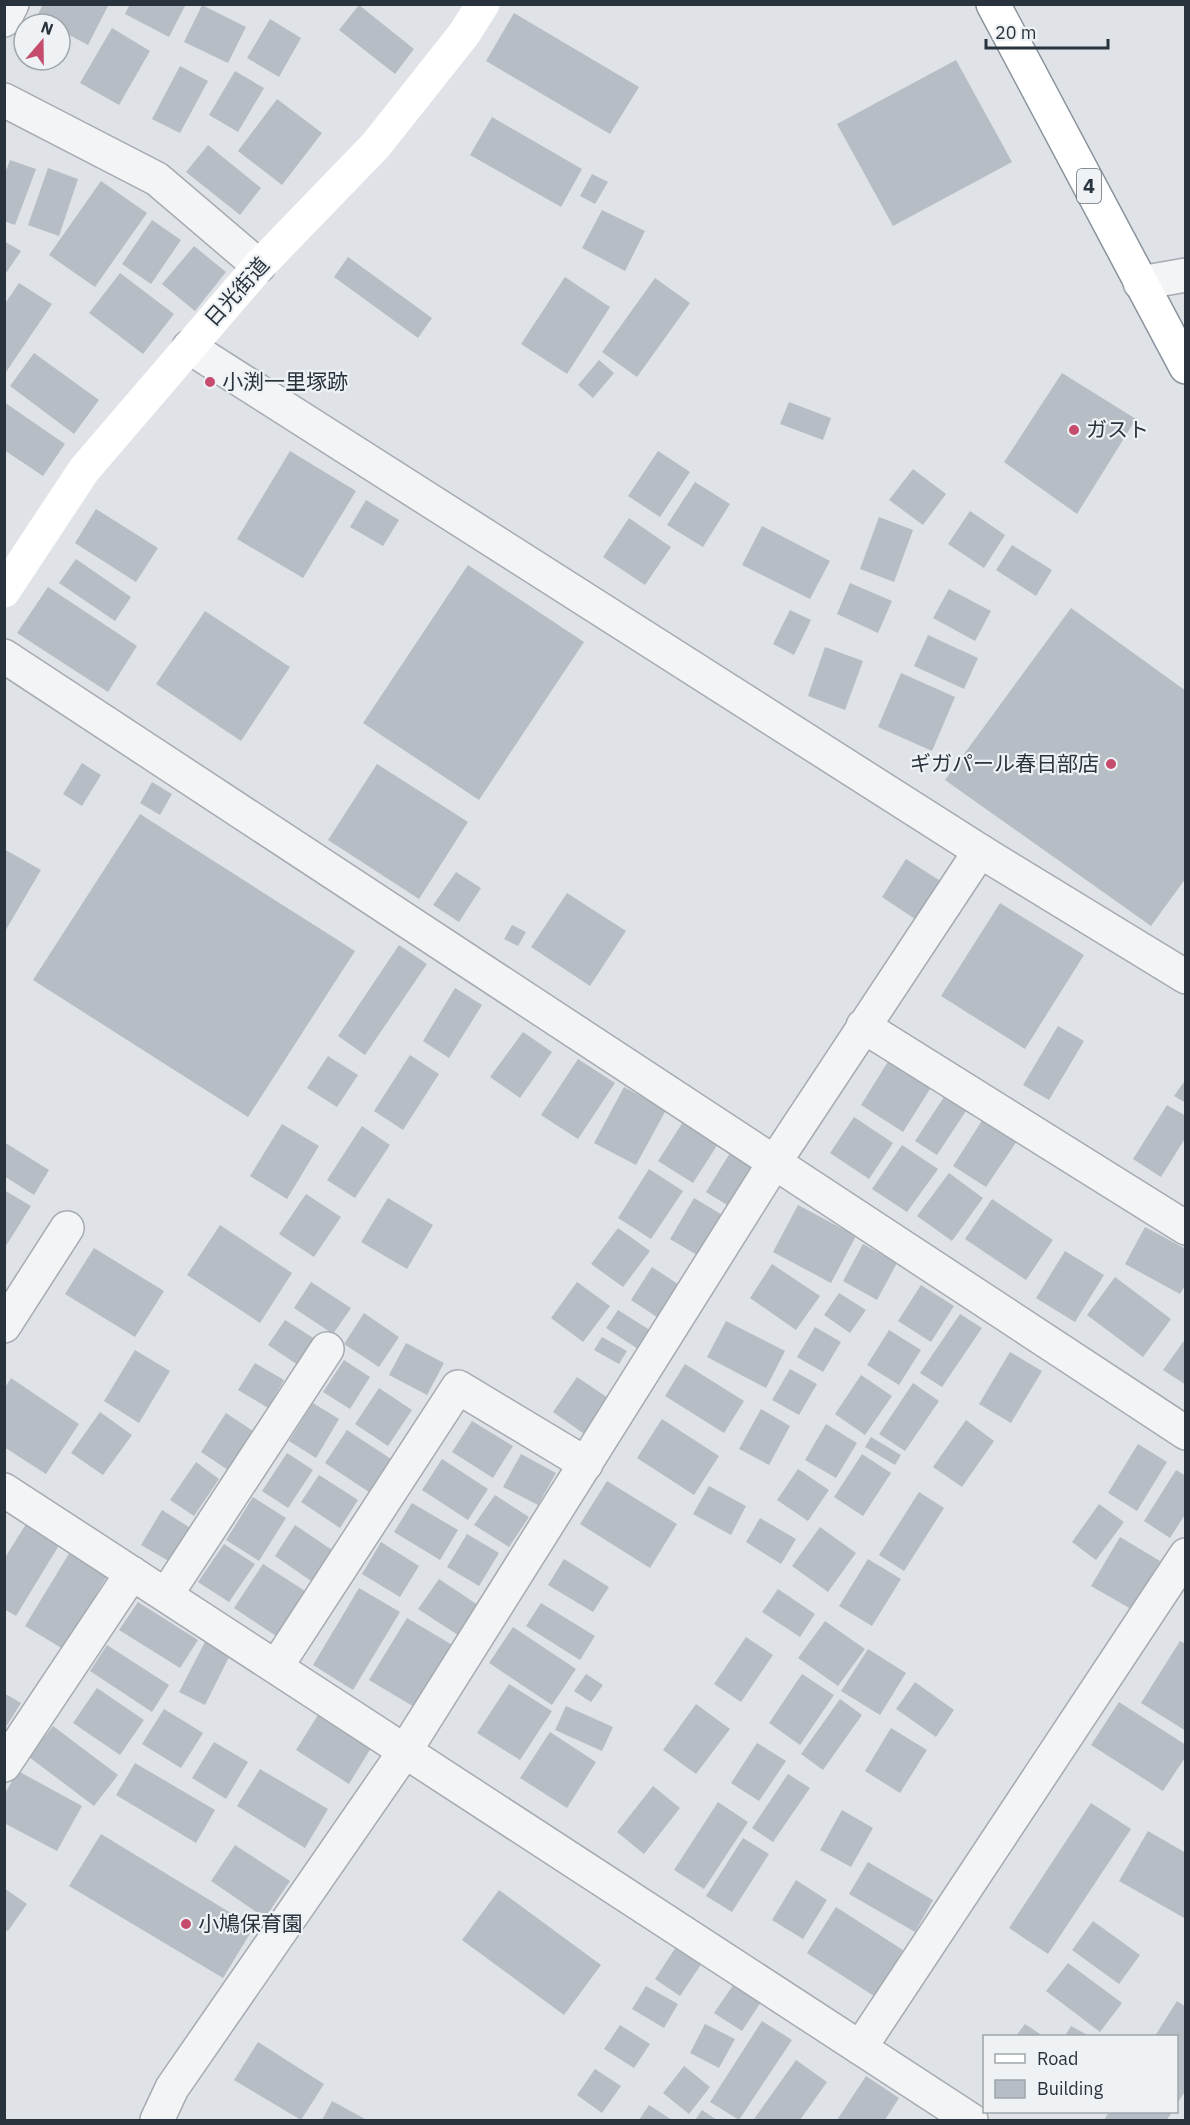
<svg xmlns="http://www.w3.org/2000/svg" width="1190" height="2125" viewBox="0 0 1190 2125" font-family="'IBM Plex Sans','Noto Sans JP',sans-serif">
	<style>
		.building { fill: #b7bdc4 }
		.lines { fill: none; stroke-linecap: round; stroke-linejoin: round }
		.minor-casing { stroke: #a5abb1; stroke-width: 36 }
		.tertiary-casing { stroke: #a5abb1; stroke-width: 36 }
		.trunk-casing { stroke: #88939d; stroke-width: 36 }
		.minor { stroke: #f2f4f6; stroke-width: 33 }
		.tertiary { stroke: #f2f4f6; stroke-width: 33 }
		.secondary { stroke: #fff; stroke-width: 33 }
		.trunk { stroke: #fff; stroke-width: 33 }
		.poi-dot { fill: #c54c6d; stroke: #eef2f5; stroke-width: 2 }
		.labels { text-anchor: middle; stroke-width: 4.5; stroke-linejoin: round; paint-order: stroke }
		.shield { fill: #eef2f5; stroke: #646c74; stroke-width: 1.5 }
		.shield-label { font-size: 20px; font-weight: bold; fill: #29333d }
		.street-label { font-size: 21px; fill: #29333d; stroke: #eef2f5 }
		.poi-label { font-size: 21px; fill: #29333d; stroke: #eef2f5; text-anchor: start }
	</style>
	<rect width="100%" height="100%" fill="#dfe3e7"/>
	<path class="building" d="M43 4H109L88 45 60 30V24H48L36 18Z
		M130 4H186L169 37 125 14Z
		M202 5 246 27 228 63 184 42Z
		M359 5 414 49 395 74 339 30Z
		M514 13 639 87 610 134 486 61Z
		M270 19 301 38 279 77 247 58Z
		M112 28 150 51 119 105 80 83Z
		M956 60 1012 162 893 226 837 124Z
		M180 66 208 81 180 133 152 119Z
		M235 71 264 88 238 132 209 115Z
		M277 99 322 133 282 185 238 151Z
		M492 117 582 169 561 207 470 155Z
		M208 145 261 188 240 215 186 172Z
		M10 160 36 169 15 225 4 221V176Z
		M48 168 78 179 59 236 28 225Z
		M592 174 608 182 595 204 580 196Z
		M101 181 147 213 95 287 49 255Z
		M602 210 645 231 625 271 582 248Z
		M152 220 181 240 151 284 122 264Z
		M4 241 21 251 4 276Z
		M194 246 226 272 195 311 162 284Z
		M348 257 432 318 418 338 334 277Z
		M120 273 174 314 143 354 89 313Z
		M565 277 610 307 567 374 521 344Z
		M655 278 690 303 637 377 602 352Z
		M19 283 52 304 4 375V305Z
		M34 353 99 400 74 434 10 386Z
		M599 360 614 373 593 398 578 385Z
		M1062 373 1136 419 1077 514 1004 462Z
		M4 402 65 444 43 476 4 450Z
		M789 402 831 418 823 440 780 424Z
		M290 451 356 491 303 578 237 539Z
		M658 451 690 472 660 517 628 496Z
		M913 469 946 494 923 525 889 500Z
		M695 482 730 504 703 547 667 525Z
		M366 500 399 520 383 546 350 527Z
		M96 509 158 548 136 582 75 543Z
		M970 511 1005 535 984 568 948 544Z
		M879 517 913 530 894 582 860 569Z
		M629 518 671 547 645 585 603 557Z
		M762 526 830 561 810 599 742 565Z
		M1012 545 1052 570 1036 596 996 570Z
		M76 559 131 597 115 621 59 583Z
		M468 565 584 642 479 800 363 723Z
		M850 583 892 601 878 633 837 614Z
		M48 587 137 646 108 692 17 633Z
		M949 589 991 611 975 641 933 618Z
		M1071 608 1186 691V878L1151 926 945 780Z
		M790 610 811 620 794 655 773 644Z
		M205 611 290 667 241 741 156 684Z
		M928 635 978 658 964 689 914 666Z
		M825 647 863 661 845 710 808 696Z
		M901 673 955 697 932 751 878 727Z
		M82 763 101 775 82 806 63 794Z
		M377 764 468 822 419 899 328 840Z
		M152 782 172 794 160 815 140 803Z
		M140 814 355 951 248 1117 33 980Z
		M4 849 41 870 4 933Z
		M906 859 942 882 918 921 882 897Z
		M456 872 481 888 459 922 433 905Z
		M567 893 626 931 590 986 531 947Z
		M1000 903 1084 955 1025 1049 941 996Z
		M512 925 526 932 518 946 504 939Z
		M399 945 427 964 365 1055 338 1036Z
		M455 988 482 1005 449 1058 423 1041Z
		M1058 1026 1084 1041 1049 1100 1023 1085Z
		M523 1032 552 1052 520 1098 490 1077Z
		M894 1052 937 1078 903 1132 861 1105Z
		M410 1055 439 1074 403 1130 374 1111Z
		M328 1056 358 1075 337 1107 307 1088Z
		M578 1059 615 1083 578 1139 541 1115Z
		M1186 1079V1103L1174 1096Z
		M624 1087 666 1110 636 1165 594 1143Z
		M944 1097 966 1111 937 1155 915 1141Z
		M1167 1105 1186 1116V1137L1161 1177 1133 1159Z
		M985 1116 1019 1138 986 1187 953 1166Z
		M854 1117 893 1143 869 1179 830 1153Z
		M683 1122 718 1144 693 1183 658 1161Z
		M282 1124 319 1146 287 1199 250 1176Z
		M362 1126 390 1145 355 1198 327 1180Z
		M4 1142 49 1170 34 1195 4 1176Z
		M902 1145 938 1169 907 1212 872 1189Z
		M730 1153 759 1172 735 1210 706 1192Z
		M649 1169 683 1191 651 1239 618 1218Z
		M949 1173 983 1198 952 1241 917 1216Z
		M4 1190 31 1206 4 1249Z
		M306 1194 341 1217 314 1257 279 1234Z
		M388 1198 433 1225 407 1269 361 1242Z
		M694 1198 731 1220 707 1261 670 1239Z
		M992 1199 1053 1240 1026 1280 965 1239Z
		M798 1205 856 1236 831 1283 773 1252Z
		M220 1225 292 1273 260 1323 187 1275Z
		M1145 1227 1186 1249V1284L1180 1294 1125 1264Z
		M618 1228 650 1251 623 1287 591 1264Z
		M863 1244 897 1263 877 1300 843 1281Z
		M94 1248 164 1291 135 1337 65 1294Z
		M1065 1251 1104 1275 1075 1322 1036 1298Z
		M772 1264 820 1296 796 1330 750 1298Z
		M652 1267 684 1288 663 1321 631 1300Z
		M1115 1277 1171 1319 1143 1357 1087 1315Z
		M311 1282 351 1308 333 1334 294 1308Z
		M577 1282 610 1306 583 1342 551 1318Z
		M921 1285 954 1306 931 1342 898 1321Z
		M839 1293 866 1310 850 1333 824 1315Z
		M618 1310 653 1332 641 1351 606 1328Z
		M364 1313 399 1337 379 1367 344 1344Z
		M960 1314 982 1328 942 1387 920 1373Z
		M285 1320 315 1339 298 1365 268 1345Z
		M726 1321 785 1351 766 1388 707 1357Z
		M815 1327 841 1342 823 1372 797 1357Z
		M889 1330 921 1350 899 1385 867 1365Z
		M602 1337 627 1351 619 1364 594 1350Z
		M1186 1338V1385L1163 1370Z
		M406 1343 444 1363 427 1395 389 1375Z
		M135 1350 170 1371 139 1423 104 1401Z
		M1010 1352 1042 1371 1011 1423 979 1404Z
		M344 1360 370 1377 350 1409 323 1392Z
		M255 1363 284 1380 268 1408 238 1390Z
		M685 1364 744 1401 724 1433 665 1396Z
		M790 1369 817 1384 799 1415 772 1400Z
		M861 1375 892 1396 865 1435 835 1414Z
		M577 1377 614 1402 590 1438 553 1412Z
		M11 1378 79 1424 46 1474 4 1447V1389Z
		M913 1383 939 1401 905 1451 879 1434Z
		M379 1388 412 1410 388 1446 355 1424Z
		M313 1403 339 1419 316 1458 289 1441Z
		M761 1409 790 1426 769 1465 739 1449Z
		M100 1412 132 1435 103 1475 71 1453Z
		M226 1413 256 1433 231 1472 201 1452Z
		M662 1419 719 1456 694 1495 637 1458Z
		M966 1420 994 1441 962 1487 933 1467Z
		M472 1421 513 1446 493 1478 452 1452Z
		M826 1424 857 1443 836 1478 805 1460Z
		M347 1430 391 1459 369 1492 325 1463Z
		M871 1437 901 1455 895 1465 865 1447Z
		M1138 1444 1167 1462 1137 1511 1108 1493Z
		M287 1453 313 1470 288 1508 262 1491Z
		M521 1454 556 1473 538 1505 503 1487Z
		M862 1454 891 1473 863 1516 834 1497Z
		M442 1459 488 1489 468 1520 422 1490Z
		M196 1462 219 1479 194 1516 170 1500Z
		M798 1469 829 1490 808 1521 777 1500Z
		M1176 1470 1186 1476V1513L1170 1538 1144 1521Z
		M319 1475 358 1500 340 1528 301 1502Z
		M607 1481 677 1524 650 1568 580 1524Z
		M709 1486 746 1506 731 1535 693 1514Z
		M919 1492 944 1508 904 1571 879 1555Z
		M495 1495 529 1517 509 1547 474 1525Z
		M253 1497 286 1518 259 1561 226 1540Z
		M412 1503 458 1530 440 1560 394 1532Z
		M1099 1504 1124 1522 1096 1560 1072 1542Z
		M162 1510 192 1529 172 1563 141 1545Z
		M760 1518 796 1539 781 1564 746 1542Z
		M28 1521 61 1542 16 1616 4 1609V1559Z
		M295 1525 335 1552 314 1583 275 1556Z
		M820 1527 856 1553 828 1592 792 1566Z
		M467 1534 499 1553 479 1586 447 1567Z
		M1120 1537 1160 1561 1131 1609 1091 1586Z
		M381 1542 419 1566 400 1597 362 1574Z
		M224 1544 255 1564 229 1602 198 1582Z
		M70 1552 108 1575 63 1649 25 1626Z
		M564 1559 609 1587 593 1612 548 1585Z
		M868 1559 901 1579 872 1626 839 1606Z
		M263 1564 305 1591 276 1636 234 1608Z
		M439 1579 481 1607 461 1637 418 1609Z
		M359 1588 400 1612 353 1690 313 1665Z
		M778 1589 815 1614 800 1637 762 1612Z
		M138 1602 198 1640 180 1668 119 1630Z
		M541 1603 595 1636 580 1660 526 1626Z
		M407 1618 454 1646 416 1708 369 1680Z
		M825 1621 865 1649 838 1686 798 1658Z
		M513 1627 576 1669 552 1705 489 1663Z
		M746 1637 773 1655 741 1702 714 1684Z
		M206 1640 231 1653 205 1705 179 1692Z
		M1180 1641 1186 1644V1731L1141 1703Z
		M107 1645 169 1685 152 1712 90 1671Z
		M868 1649 906 1673 880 1715 841 1691Z
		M586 1674 603 1685 591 1702 574 1691Z
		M802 1674 834 1695 800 1745 769 1723Z
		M915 1682 954 1710 936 1737 896 1709Z
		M509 1684 552 1711 520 1760 477 1733Z
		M97 1688 144 1720 120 1755 73 1723Z
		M4 1693 21 1703 4 1730Z
		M840 1699 862 1715 823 1770 801 1754Z
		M1119 1702 1186 1745V1756L1163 1791 1091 1745Z
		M696 1704 730 1729 696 1774 663 1750Z
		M566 1706 613 1727 602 1751 555 1730Z
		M164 1709 203 1733 181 1768 142 1744Z
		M318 1715 371 1748 349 1784 296 1750Z
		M53 1726 118 1775 94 1806 29 1757Z
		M891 1728 927 1750 900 1793 865 1771Z
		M550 1732 596 1762 567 1808 520 1778Z
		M214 1742 248 1762 226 1799 192 1778Z
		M757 1743 786 1761 759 1801 731 1783Z
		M135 1763 215 1810 196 1843 116 1795Z
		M260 1769 328 1809 305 1848 237 1806Z
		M18 1771 82 1806 57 1851 4 1823V1795Z
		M788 1774 810 1788 773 1842 752 1828Z
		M653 1786 680 1808 644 1854 617 1832Z
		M718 1802 748 1822 704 1889 674 1870Z
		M1091 1803 1131 1829 1048 1954 1009 1928Z
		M842 1810 873 1828 851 1867 820 1850Z
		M1148 1831 1186 1853V1919L1119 1881Z
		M101 1834 254 1927 223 1978 69 1886Z
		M743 1838 769 1854 732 1912 706 1896Z
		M235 1845 290 1881 265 1918 211 1881Z
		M868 1862 933 1900 915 1932 849 1894Z
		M796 1880 827 1900 803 1939 772 1920Z
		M4 1888 27 1904 8 1931 4 1929Z
		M499 1890 601 1965 564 2015 462 1940Z
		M836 1907 903 1950 874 1996 807 1953Z
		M1093 1921 1140 1955 1119 1984 1072 1950Z
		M676 1947 702 1963 680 1996 655 1979Z
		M1068 1963 1122 2003 1100 2032 1046 1991Z
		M736 1981 763 1999 742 2031 714 2013Z
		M646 1986 678 2004 664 2028 632 2009Z
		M1177 2001 1186 2007V2090L1176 2105V2036H1155Z
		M762 2021 792 2040 739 2120 710 2102Z
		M705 2024 735 2039 719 2068 690 2053Z
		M1025 2024 1043 2036H1016Z
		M620 2025 650 2044 634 2068 604 2049Z
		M1071 2026 1089 2036H1065Z
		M258 2042 324 2084 301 2120 234 2080Z
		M796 2060 827 2082 800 2120 754 2119Z
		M684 2066 710 2087 689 2114 663 2093Z
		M595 2069 621 2086 602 2113 577 2095Z
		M866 2076 899 2098 885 2120H837Z
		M332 2101 367 2120H322Z
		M649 2105 672 2120H639Z
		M702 2110 717 2120H695Z
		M1109 2112H1172L1167 2120H1104Z"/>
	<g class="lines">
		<g class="minor-casing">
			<path id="minor" d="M4 20 12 4
				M4 100 157 179 259 266
				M4 656 1186 1433
				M863 1026 1186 1228
				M4 1326 67 1228
				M4 1490 971 2120
				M166 1595 327 1349
				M276 1667 458 1387 586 1464
				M4 1765 132 1573
				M860 2048 1186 1555
				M157 2120 172 2088 405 1751 774 1163 980 851"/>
		</g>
		<g class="tertiary-casing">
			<path id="tertiary" d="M1140 283 1186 275
				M189 347 980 851 1186 977"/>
		</g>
		<g class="trunk-casing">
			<path id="trunk" d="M993 4 1186 367"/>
		</g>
		<use href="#minor" class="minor"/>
		<use href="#tertiary" class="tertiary"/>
		<path class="secondary" d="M4 591 84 470 259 266 376 145 464 34 483 4"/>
		<use href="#trunk" class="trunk"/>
	</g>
	<g class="poi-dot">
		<circle cx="210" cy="382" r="6"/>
		<circle cx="1074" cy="430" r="6"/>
		<circle cx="1111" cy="764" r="6"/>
		<circle cx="186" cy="1924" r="6"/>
	</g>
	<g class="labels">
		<rect class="shield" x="1077" y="169" width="24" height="34" rx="4.5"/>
		<g class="shield-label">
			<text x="1089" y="193">4</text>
		</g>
		<g class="street-label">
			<text transform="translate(237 292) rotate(-48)" y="7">日光街道</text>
		</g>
		<g class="poi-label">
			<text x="222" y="389">小渕一里塚跡</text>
			<text x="1086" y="437">ガスト</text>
			<text x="1099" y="771" text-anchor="end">ギガパール春日部店</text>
			<text x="198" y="1931">小鳩保育園</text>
		</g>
	</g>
	<rect width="1190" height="2125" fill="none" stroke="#29333d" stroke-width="12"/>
	<rect x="983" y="2035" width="195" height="78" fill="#eef2f5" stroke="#9fa6ab" stroke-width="1.5"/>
	<rect x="995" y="2054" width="30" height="9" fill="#ffffff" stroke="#9fa6ab" stroke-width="1.5"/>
	<text x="1037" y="2065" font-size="18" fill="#29333d">Road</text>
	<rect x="995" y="2080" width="30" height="18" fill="#b7bdc4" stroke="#9fa6ab" stroke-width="1.5"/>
	<text x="1037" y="2095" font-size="18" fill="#29333d">Building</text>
	<g transform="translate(42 42) rotate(20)"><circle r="28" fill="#eef2f5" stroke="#9fa6ab" stroke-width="1.5"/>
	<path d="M0-4.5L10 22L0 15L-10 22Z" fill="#c54c6d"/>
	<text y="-9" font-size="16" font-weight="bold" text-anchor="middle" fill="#29333d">N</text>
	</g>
	<path d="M986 39v9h122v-9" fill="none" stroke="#29333d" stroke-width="3"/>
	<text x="995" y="39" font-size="18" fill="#29333d" stroke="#eef2f5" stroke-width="4.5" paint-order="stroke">20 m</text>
</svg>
